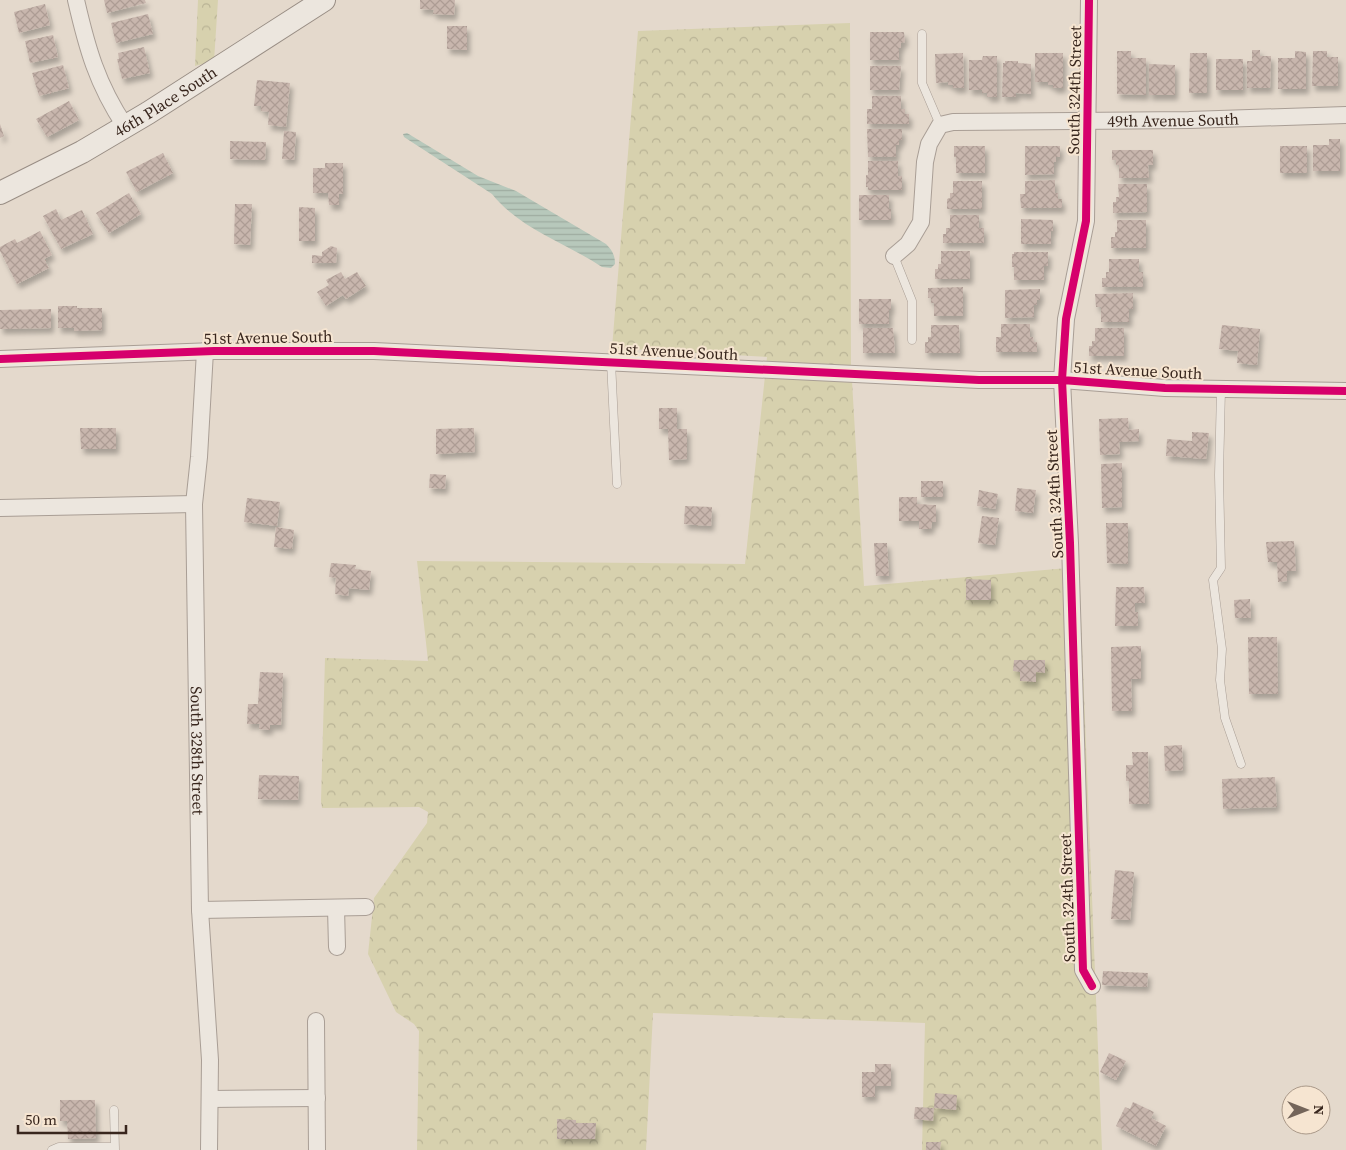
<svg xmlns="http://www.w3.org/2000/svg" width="1346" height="1150" viewBox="0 0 1346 1150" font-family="'Source Serif 4',serif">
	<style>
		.forest { fill: url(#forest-crowns) }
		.water { fill: url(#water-rules) }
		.building { fill: url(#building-cross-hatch); filter: url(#shadow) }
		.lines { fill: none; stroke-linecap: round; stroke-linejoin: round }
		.lane-casing { stroke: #a99e95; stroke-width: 9 }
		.street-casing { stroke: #a99e95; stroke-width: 18 }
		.secondary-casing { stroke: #998e85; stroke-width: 24 }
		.lane { stroke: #ece6de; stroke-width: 8 }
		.street { stroke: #ece6de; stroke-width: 16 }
		.secondary { stroke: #ece6de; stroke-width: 22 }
		.cycleway-casing { stroke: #f6e5d1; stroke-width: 11 }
		.cycleway { stroke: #d6006c; stroke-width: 8 }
		.labels { text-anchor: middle; stroke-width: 4; stroke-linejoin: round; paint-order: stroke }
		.street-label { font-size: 16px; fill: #38261d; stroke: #f6e5d1 }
	</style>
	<defs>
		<pattern id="forest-crowns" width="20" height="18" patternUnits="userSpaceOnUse" patternTransform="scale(1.25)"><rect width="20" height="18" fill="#d7d1ae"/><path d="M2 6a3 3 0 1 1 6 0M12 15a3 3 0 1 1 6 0" fill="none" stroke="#b9b395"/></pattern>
		<pattern id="water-rules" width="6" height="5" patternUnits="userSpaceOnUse" patternTransform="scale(1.25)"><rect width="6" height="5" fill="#b7c8bb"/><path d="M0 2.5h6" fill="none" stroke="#9eaca0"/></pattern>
		<pattern id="building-cross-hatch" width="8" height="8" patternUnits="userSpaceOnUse" patternTransform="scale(1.25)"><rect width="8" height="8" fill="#c8b6ad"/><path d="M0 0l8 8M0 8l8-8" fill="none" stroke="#ad9c94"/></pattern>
		<filter id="shadow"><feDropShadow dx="3" dy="5" stdDeviation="2.5" flood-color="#0004"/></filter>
	</defs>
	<rect width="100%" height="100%" fill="#e4d9cc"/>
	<path class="forest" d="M198 0H218L214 61 195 66Z
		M850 23 851 364 864 586 1079 567 1102 1150H922L925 1023 653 1013 646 1150H417L419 1031 414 1024 396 1012 368 954 374 898 427 823 428 812 419 807 322 808 321 801 325 658 428 661 417 561 745 564 767 357 612 348 638 31Z"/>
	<path class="water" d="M407 133 478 176 516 191 606 244C612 250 615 255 615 264L611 268 602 267C566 243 520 229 492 194L404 137 403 134Z"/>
	<path class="building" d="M104 0H145L146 3 107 13Z
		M420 0H455L454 15 433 14 434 10 420 9Z
		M45 4 50 25 19 33 14 12Z
		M148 14 153 34 116 43 111 23Z
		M447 26H467V50L447 49Z
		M870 32H904L905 42 901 43V48H899V60H870Z
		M53 35 58 57 30 63 25 41Z
		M144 47 150 73 122 79 117 59H119L118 53Z
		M1252 50H1260V56H1271L1270 88H1247V61H1252Z
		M1117 51H1131V58H1146V95L1117 94Z
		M1295 51 1306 52V89H1278V58H1295Z
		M1313 51H1327V57H1338V86H1312Z
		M963 53 964 88H953V85H948V82L936 83 935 54Z
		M1035 53H1063V88H1053V85H1048V82H1035Z
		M1190 53H1207V93H1189Z
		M983 56H997V97H987V93H982V90H969V60H982Z
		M1216 59H1243V90H1216Z
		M1005 61H1018V63L1031 64V94L1016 93V97H1002L1003 63H1005Z
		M1149 64 1175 65V95H1149Z
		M63 65 69 88 39 96 32 73Z
		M870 66H901L899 90H870Z
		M257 80 290 83 286 127 268 125 269 112 261 111V106H254Z
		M872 96H901V109H905V114H909V124H867V109H872Z
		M69 101 79 120 47 137 36 119Z
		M0 124 4 136 0 138Z
		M867 129H902V140H899V145H896V157H868Z
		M284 131 296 132 294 160 282 159Z
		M1329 139H1340V171H1313V145H1329Z
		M230 141 266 142 265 160 230 159Z
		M954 146H985V173H956V157H954Z
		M1025 146H1060V157H1056V162H1054V174L1025 175Z
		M1280 146H1307V173H1280Z
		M1112 150H1153V165H1148L1149 178H1119V165H1116V160H1112Z
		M163 153 173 173 137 192 126 172Z
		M868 161H898V176H902V190H868V187H866V175H868Z
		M325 163H343V194H339V205H329L328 193H313V168H325Z
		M1055 180V193H1058V199H1062V208H1021L1020 194H1025V181Z
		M953 181H982V209H947V199L950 198V193H953Z
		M1118 184H1147V212L1113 213V202H1116V197H1119Z
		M129 193 141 214 109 233 96 213Z
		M859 195H889V209H891V220H859Z
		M235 204H252L250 245 234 244Z
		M299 207 315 208V241H299Z
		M56 209 61 220 82 210 93 234 61 249 43 216Z
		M950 215H979V228H984V243H943V234H946V228H950Z
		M1021 219 1053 220V231H1051V244H1021Z
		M1117 220H1146V248H1111V237H1115V232H1117Z
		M40 231 52 255 44 259 49 268 17 284 0 251V247L15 239 17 243Z
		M331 246 337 248 336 263H312V255L322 256V252Z
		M941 251H970V279H935V269H938V264H941Z
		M1014 252H1048V266H1044V280H1014V267H1012V254H1014Z
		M1109 259H1139V272H1143V287H1102V278H1106V272H1109Z
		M341 272 345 279 357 272 366 286 346 299 343 295 326 306 317 292 329 285 326 280Z
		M963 287V316H934V303H931V298H928V288Z
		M1040 289V300H1037V305H1034V317L1005 318V290Z
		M1133 293V309H1129V322H1101V307H1096L1095 294Z
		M859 299H891V310H889V324H859Z
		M58 306H77V308H102V330L74 331V328H58Z
		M51 309V328L0 329V310Z
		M1001 324H1030V337H1033L1034 342H1037V352H996V337H1001Z
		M931 325H959L960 353H925V342H928V337H931Z
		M1222 325 1260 329 1257 365 1237 363 1238 351 1219 349Z
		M863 328H893L895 353H863Z
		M1095 328H1124V356H1089V346H1092V341H1095Z
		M659 408H677V429H687V459L669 460 668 429H659Z
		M1128 418 1129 430 1139 429V441L1119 442 1120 454 1100 455 1099 419Z
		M80 428H116V449H81Z
		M474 428 475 452 436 454V429Z
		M1192 432 1209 433 1206 459 1166 456 1167 439 1192 441Z
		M1122 463V507L1102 508 1101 464Z
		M430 474 446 475 445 489 429 488Z
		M921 481H943V497H921Z
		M1017 488 1036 490 1033 513 1015 511Z
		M979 490 998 494 995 509 977 506Z
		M899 497H917V504L936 505V522H932L931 529H919V521H899Z
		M247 498 280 502 277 526 244 522Z
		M685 506 712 507 711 526 684 524Z
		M982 516 999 518 995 545 978 543Z
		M1106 523H1128V564L1107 563Z
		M276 527 294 530 292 549 274 547Z
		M1294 541 1296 571H1287V581L1278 582 1277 562H1268L1266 542Z
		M874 543H887L889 576H876Z
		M331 563 356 565 355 569 371 571 369 590 349 588 348 596 335 594 336 578 329 577Z
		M966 579 991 580V600H966Z
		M1116 587H1144L1145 603H1135V612H1138V626H1115Z
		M1250 599 1251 618H1235L1234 600Z
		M1248 637H1277L1278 694H1249Z
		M1141 646V679H1131L1132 711H1112L1111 647Z
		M1014 660H1045V673L1036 672V682L1020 681V672L1013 671Z
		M260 672 283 673 281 725H270V730L259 729 260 724H247L248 704H258Z
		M1182 745 1183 770 1165 771 1164 746Z
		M1132 752H1148L1149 804H1129V781H1126V765H1133Z
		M259 775 299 776 298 800 258 799Z
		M1275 777 1277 807 1223 809 1222 779Z
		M1115 870 1134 872 1130 920 1111 919Z
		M1103 971 1148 973 1147 987 1102 985Z
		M1109 1053 1126 1061 1116 1080 1100 1072Z
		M875 1064H891V1086H875V1097H862V1072H875Z
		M935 1093 957 1095 956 1110 934 1108Z
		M60 1100H95L96 1138 68 1139 67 1121H60Z
		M1133 1102 1154 1112 1151 1118 1166 1126 1156 1146 1116 1126 1125 1107 1130 1109Z
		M915 1107 934 1108 933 1121 914 1119Z
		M557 1119 576 1120V1123H596L595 1139H557Z
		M926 1142H941L940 1150H926Z"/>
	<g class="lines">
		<g class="lane-casing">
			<path id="lane" d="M922 34V83L940 125
				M894 256 912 301V340
				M611 362 617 484
				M1221 389 1219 475 1221 568 1213 580 1222 649 1220 680 1225 718 1241 764
				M114 1110 115 1150
				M52 1150 59 1147H115"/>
		</g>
		<g class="street-casing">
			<g id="street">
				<path d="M76 0C87 48 97 84 125 126"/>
				<path d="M1089 0 1086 221 1066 319 1062 380 1070 543 1083 970 1092 986"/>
				<path id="s1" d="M894 256 908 244 921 222 925 162 929 144 940 125 953 122 1189 120 1346 115"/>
				<path id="s2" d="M205 351 199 457 194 504 200 910 210 1060 209 1150"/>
				<path d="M0 359 214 351H374L979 380H1062L1165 388 1346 391"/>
				<path d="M0 508 194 504"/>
				<path d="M336 908 337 947"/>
				<path d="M200 910 366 907"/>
				<path d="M316 1021 317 1150"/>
				<path d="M210 1099 317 1098"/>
			</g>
		</g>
		<g class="secondary-casing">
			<g id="secondary">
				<path id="s3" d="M0 193 82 152 148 113 324 0"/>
			</g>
		</g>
		<use href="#lane" class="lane"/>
		<use href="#street" class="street"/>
		<use href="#secondary" class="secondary"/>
		<g class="cycleway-casing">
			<path id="cycleway" d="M1089 0 1086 221 1066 319 1062 380 1070 543 1083 970 1092 986
				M0 359 214 351H374L979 380H1062L1165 388 1346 391"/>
		</g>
		<use href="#cycleway" class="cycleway"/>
	</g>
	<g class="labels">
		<g class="street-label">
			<text transform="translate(1074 90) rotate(-89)" y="6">South 324th Street</text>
			<text dy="6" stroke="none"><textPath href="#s3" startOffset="189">46th Place South</textPath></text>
			<text dy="6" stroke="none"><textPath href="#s1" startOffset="378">49th Avenue South</textPath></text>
			<text transform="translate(268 337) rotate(-1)" y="6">51st Avenue South</text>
			<text transform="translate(674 351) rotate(3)" y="6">51st Avenue South</text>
			<text transform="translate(1138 370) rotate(3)" y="6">51st Avenue South</text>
			<text transform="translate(1054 494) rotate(-93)" y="6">South 324th Street</text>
			<text dy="6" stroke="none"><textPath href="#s2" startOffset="400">South 328th Street</textPath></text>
			<text transform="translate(1067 898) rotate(-92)" y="6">South 324th Street</text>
		</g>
	</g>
	<g transform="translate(1306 1110) rotate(90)"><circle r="24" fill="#f6e5d1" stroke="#aa9989"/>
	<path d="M0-4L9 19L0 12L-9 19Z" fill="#74655a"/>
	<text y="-8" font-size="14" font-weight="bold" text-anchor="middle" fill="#38261d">N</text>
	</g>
	<path d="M18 1125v8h108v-8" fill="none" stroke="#38261d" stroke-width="2.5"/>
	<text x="25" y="1125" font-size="15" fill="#38261d" stroke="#f6e5d1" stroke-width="4" paint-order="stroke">50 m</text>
</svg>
